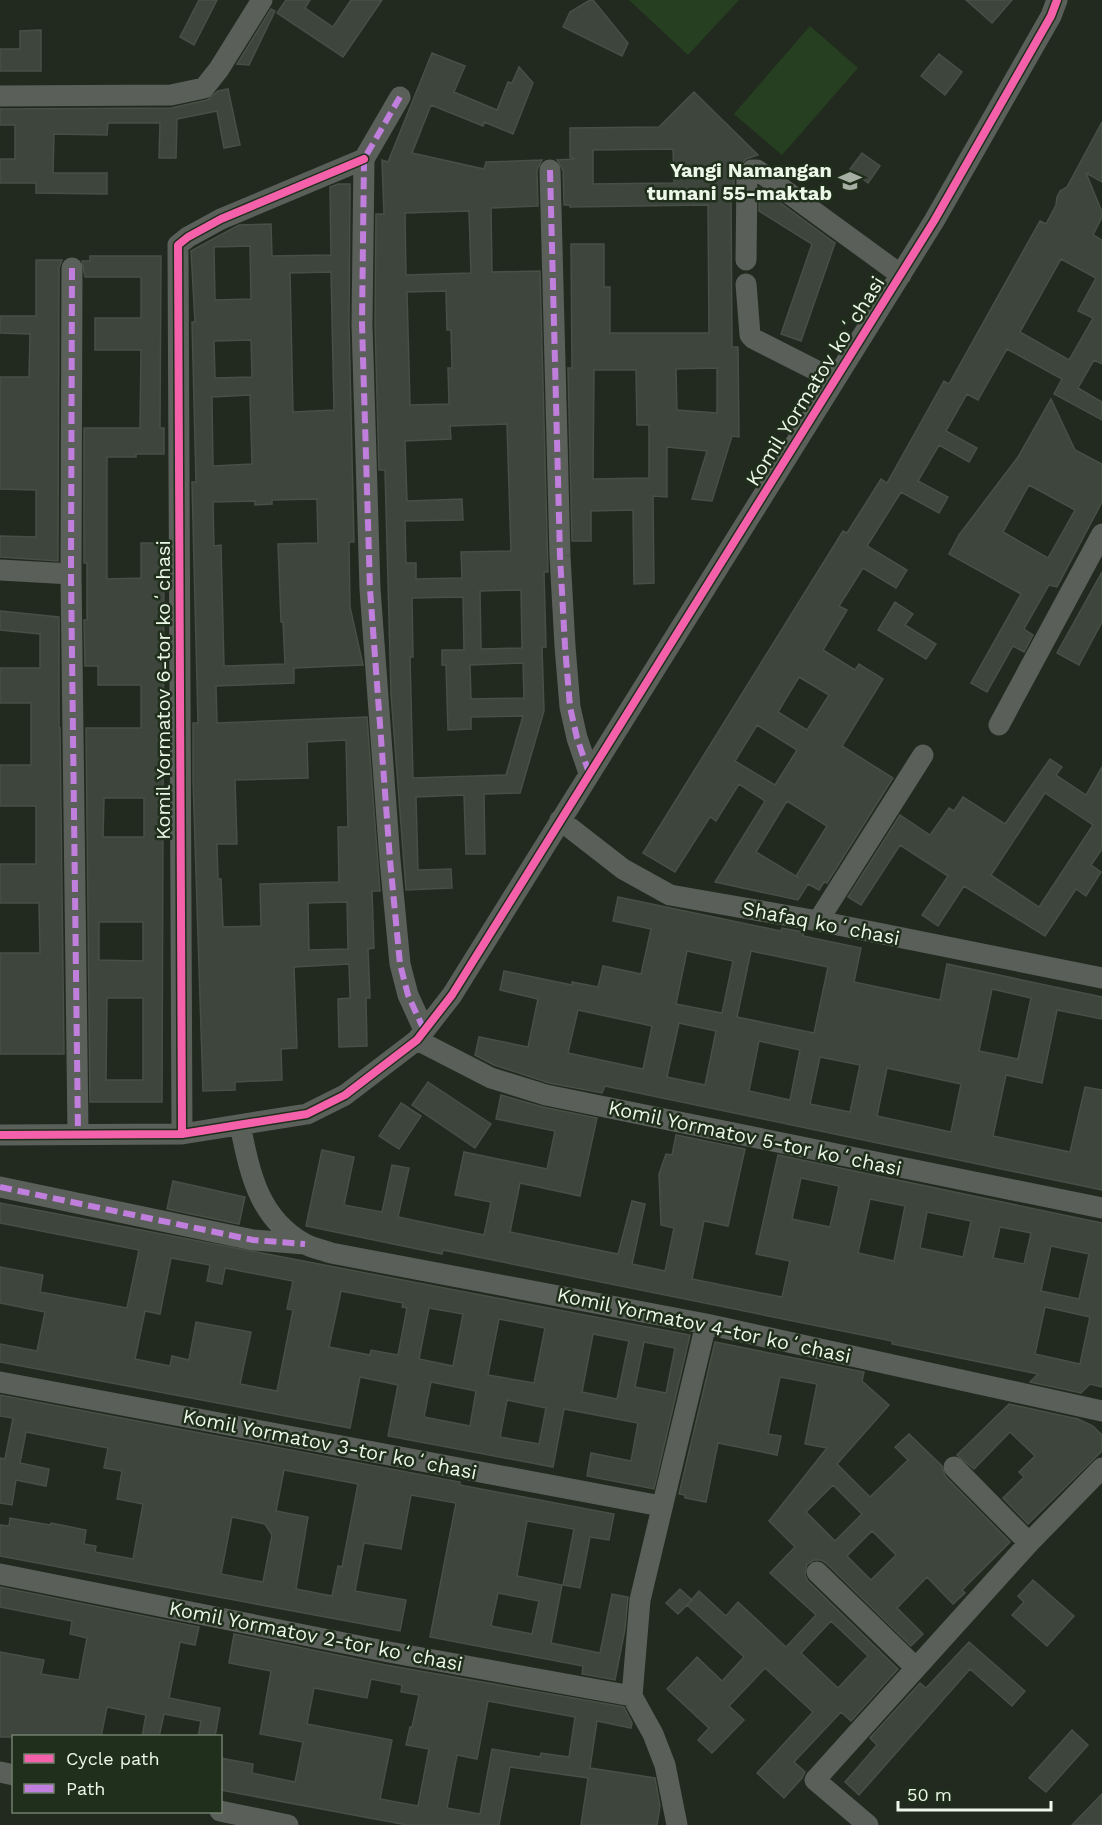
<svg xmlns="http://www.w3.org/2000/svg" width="1102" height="1825" viewBox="0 0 1102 1825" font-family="'Work Sans',sans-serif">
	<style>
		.green { fill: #263f20 }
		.building { fill: #3e453c; stroke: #484f46; stroke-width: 1.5; fill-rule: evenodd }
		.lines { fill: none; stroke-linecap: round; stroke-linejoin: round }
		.minor { stroke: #5b5f5a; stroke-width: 21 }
		.quiet { stroke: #c07fdc; stroke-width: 6; stroke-dasharray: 12 6; stroke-linecap: butt }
		.cycleway-casing { stroke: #1f2f1b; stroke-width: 11 }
		.cycleway { stroke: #f560ab; stroke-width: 8 }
		.labels { text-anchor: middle; stroke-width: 5; stroke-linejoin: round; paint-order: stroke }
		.poi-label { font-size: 20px; font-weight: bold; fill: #ecf6e9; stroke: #1f2f1b; text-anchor: end }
		.street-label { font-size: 20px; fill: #ecf6e9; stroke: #1f2f1b }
	</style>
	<rect width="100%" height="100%" fill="#222a20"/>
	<path class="green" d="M629 0H739L688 55Z
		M810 26 858 68 782 155 734 114Z"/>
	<path class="building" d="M199 0H217L194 45 180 37Z
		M286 0H310L305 8 333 27 351 0H382L343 57 277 13Z
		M590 0H593L628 43 622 56 563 27 570 12Z
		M966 0H1012L992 23Z
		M271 9 275 11 249 65 237 64Z
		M41 30V71H0V49H20V31Z
		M432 53 465 66 454 92 497 110 508 82 512 83 519 67 533 83 513 134 484 122 483 126 431 105 412 153 484 169 486 162 542 160 537 170 538 206 491 208 492 272 540 271 548 572H544L546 647H542L544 711 520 793 484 794 485 854H466L464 795 416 797 418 870 451 869 452 888 406 890 391 694 385 470H379L375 324 376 214H384L382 160 388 162ZM469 211 471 273 406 275 405 213ZM446 291 447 330H451L452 368H448L449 404 410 405 407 292ZM507 424 511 551 461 552 462 578 416 579V563H406L405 521 463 520 462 499 407 501 405 441 451 439 450 426ZM521 590 522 648 481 649 480 591ZM463 597 464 650H442V665H446L448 730 471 729V717L523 716 506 775 413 778 410 657H413L412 598ZM523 663 524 698 471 699 470 665Z
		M939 54 962 72 945 95 921 76Z
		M228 89 240 145 224 148 217 111 177 119 176 158H159L160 123H108L107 135 54 134 53 173H107V194L36 193V183H0V159H15V125H0V109L171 108 207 100 218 91Z
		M694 92 758 155 746 159 737 170 734 177V195L731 194 732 347H738L739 437 732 436 712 501 692 499 707 451 667 447V497L653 496 654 583 634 584 633 510 591 511V541H572L568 368H572L571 244H604V287H610V333H709L708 205 570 207V205H564L563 170 557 160 575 159 570 157V128L659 127ZM673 149 674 183 593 184V150ZM717 368V413L677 410 676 369ZM594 370H636L637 425H649V478L593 479Z
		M1102 122V182L1086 173 1102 212V217L1093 235 1102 240V364L1094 360 1078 388 1102 402V420L1054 394 1062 379 1007 349 978 400 967 394 946 431 977 448 969 462 939 445 918 481 948 497 939 513 901 492 867 546 907 570 896 588 863 568 839 606 847 610 823 650 855 670 859 664 883 679 842 746 893 778 827 883 824 882 819 890 808 884 798 900 715 882 765 801 739 784 716 821 710 817 675 872 643 853 843 531 847 533 881 479 887 483 944 381 949 384 1040 221 1046 224 1056 205 1057 197 1060 191 1067 187ZM1061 259 1096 278 1078 311 1093 318 1069 360 1020 332ZM799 677 829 695 807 730 778 712ZM757 725 797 750 775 785 735 761ZM787 801 827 826 796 876 799 878 756 852Z
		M862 153 880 166 868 183 850 169Z
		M338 184H350L349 324 354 542H349L350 607 363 665 294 668V683L216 686 217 723 367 717 380 891H372L374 948 368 949 370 998H366L367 1046 339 1047 338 999 350 998 349 964 294 967 297 1048 281 1049 282 1080 235 1082V1090L203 1091 193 780V723H198L192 482H196L192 322H195L191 251 239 225 271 224 272 256 331 255 330 187ZM250 246 251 299 215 300 214 247ZM331 272 334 410 293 412 290 273ZM251 340 252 377 215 378 214 341ZM250 395 252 464 213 466 212 397ZM317 499 318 543 278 544 281 622H283L285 664 224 666 221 545 214 546 213 502 255 501V505L272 504V500ZM346 740 348 827H338L339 882 260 884 261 926 223 927 221 879H218L217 844H237L235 780 308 778 307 742ZM347 902 348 949 309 950 308 903Z
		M760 188 835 243 801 341 781 334 812 244 759 211Z
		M90 256H161L160 428H164V454H136V457H107V579L141 578V543H164L162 1102H90L86 728H141V685H98V666H85L84 620H87V563H84V428H140L141 350H95V318H141V277H85L82 261H90ZM104 798H144V837H103ZM99 922H143V961L99 960ZM107 998H143V1080H106Z
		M36 260H62L59 268 58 561 0 557V536L36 537V490L0 489V377H29L30 334 0 333V316H36Z
		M1051 399 1075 450 1102 464V502L1057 587 1049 585 1024 629 1033 635 1024 652 1013 646 987 692 971 683 1021 594 949 554 959 535 1018 457ZM1029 485 1075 510 1048 558 1003 532Z
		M1102 572V622L1079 665 1057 653Z
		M895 602 913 614 905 625 936 644 926 659 878 630Z
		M0 611 59 617V728H60L64 1054H0V953H40L39 903H0V864H36V806H0V765H31V703H0V668H40V634L0 630Z
		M1050 759 1062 767 1056 775 1086 795 1102 767V849L1091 865 1101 872 1086 896 1076 889 1045 936 964 886 938 926 922 915 948 876 900 845 861 905 848 897 900 815 930 835 949 808 954 811 963 797 1005 824ZM1045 793 1093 825 1039 907 991 875Z
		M618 897 781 931 782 928 804 932 803 936 861 948 854 982 940 1000 947 964 1102 997V1019L1057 1010 1042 1083 1006 1075 993 1136 1070 1152 1085 1087 1102 1090V1190L605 1086 602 1093 549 1083 494 1065 475 1055 479 1037 528 1047 538 999 500 990 504 971 572 985V982L598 987 603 966 641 974 651 929 613 921ZM687 951 733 961 722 1013 676 1004ZM751 951 828 967 814 1033 737 1017ZM992 989 1031 998 1018 1059 979 1051ZM578 1010 652 1026 643 1069 568 1053ZM679 1023 716 1031 705 1085 667 1077ZM759 1041 800 1050 790 1100 749 1091ZM820 1057 860 1065 850 1112 810 1104ZM887 1068 961 1084 951 1132 877 1116Z
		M428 1082 491 1124 475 1148 412 1105Z
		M501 1095 543 1107 597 1118 580 1196 520 1183 510 1232 618 1254 632 1201 645 1204 632 1264 665 1271 674 1228 661 1225 659 1174 666 1154 672 1155 676 1135 745 1149 728 1226 704 1221 692 1279 782 1297 790 1261 756 1254 778 1155 1102 1223V1387L1090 1384 1081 1393 1030 1382 1038 1374 892 1344V1341L443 1250 442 1254 306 1226 322 1150 354 1157 344 1205 382 1212 392 1165 409 1168 398 1217 484 1235 491 1202 455 1195 464 1152 547 1169 555 1131 496 1119ZM801 1178 839 1186 830 1227 792 1219ZM870 1199 905 1206 894 1261 858 1253ZM927 1212 971 1221 963 1257 920 1248ZM1000 1227 1031 1233 1024 1264 993 1258ZM1051 1246 1089 1254 1079 1299 1041 1291ZM1045 1307 1090 1317 1080 1364 1035 1354Z
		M401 1103 421 1116 399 1149 379 1136Z
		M173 1181 245 1197 239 1224 167 1209Z
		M0 1203 690 1335 654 1489 587 1476 591 1453 631 1461 638 1423 564 1409 553 1467 388 1436 398 1385 360 1377 350 1428 0 1362V1344L37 1351 45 1312 0 1303V1267L43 1275 40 1292 127 1308 139 1250 0 1223ZM171 1258 210 1265 207 1281 222 1284 225 1268 293 1281 287 1309 293 1310 277 1391 240 1384 251 1332 196 1322 189 1360 172 1356 170 1366 135 1359 145 1311 160 1314ZM341 1291 403 1303 402 1307 407 1308 398 1355 371 1350 370 1355 329 1347ZM429 1308 463 1314 453 1366 419 1359ZM499 1319 545 1328 534 1383 488 1375ZM593 1334 629 1341 617 1399 582 1392ZM644 1342 675 1348 666 1393 635 1387ZM431 1382 476 1391 470 1426 424 1417ZM507 1400 546 1408 539 1444 500 1437Z
		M715 1342 864 1372 862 1381 889 1405 837 1464 870 1497 908 1460 895 1447 909 1434 942 1466 945 1476 1010 1542 962 1590 965 1593 953 1604 927 1577 897 1608 923 1634 911 1646 826 1563 821 1560H814L807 1564 805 1575 808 1581 898 1669 851 1721 841 1712 794 1762 805 1772 802 1778 784 1798 757 1773 813 1712 765 1668 729 1706 744 1720 712 1753 698 1740 709 1728 667 1689 697 1657 722 1681 744 1657 687 1605 699 1591 726 1616 738 1602 786 1647 816 1615 770 1573 795 1547 769 1521 827 1448 805 1444 817 1384 780 1377 768 1434 781 1436 777 1455 718 1443 706 1502 685 1498V1495L679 1494ZM833 1485 862 1514 835 1541 806 1512ZM872 1531 896 1555 871 1580 847 1556ZM831 1621 868 1656 838 1688 801 1653Z
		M0 1395 460 1482V1485L614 1514 609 1540 590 1537 580 1588 563 1585 574 1529 527 1521 517 1576 562 1585 551 1643 600 1653 612 1594 628 1597 625 1629 615 1680 582 1674 583 1666 430 1637 456 1503 411 1495 401 1549 364 1543 355 1591 406 1600 400 1631 0 1556V1525L9 1526 10 1518 50 1525 51 1523 86 1530 84 1544 96 1546 95 1552 133 1559 143 1504 117 1499 122 1471 104 1468 108 1448 26 1432 20 1463 49 1469 46 1486 16 1480 12 1505 0 1503V1458L5 1459 13 1418 0 1416ZM284 1470 358 1484 342 1567 338 1566 332 1596 296 1589 308 1517 276 1511ZM232 1517 265 1524 272 1535 263 1582 221 1574ZM498 1593 539 1601 532 1634 491 1626Z
		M1009 1404 1078 1419 1093 1426 1102 1435V1451L1028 1524 1003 1498 1024 1477 1019 1472 1035 1456 1010 1432 974 1469 957 1455Z
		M1033 1580 1074 1616 1047 1646 1012 1615 1024 1602 1018 1596Z
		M0 1587 199 1627 195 1645 180 1642 169 1698 220 1708 215 1737H198L201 1721 164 1714 159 1737H142L146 1715 107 1707 101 1737H0V1652L44 1660 41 1674 79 1680 87 1638 70 1634 72 1621 0 1607Z
		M680 1589 692 1600 678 1614 666 1603Z
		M234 1634 386 1665 624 1707 632 1723 631 1728 597 1721 590 1768 655 1778 660 1806 657 1825H581L588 1778 510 1767 499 1825H407L220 1790V1758L253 1764 252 1773 295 1782 303 1742 260 1734 271 1671 229 1663ZM371 1679 402 1685 401 1692 419 1695 412 1727H410L406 1745 429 1749 418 1806 380 1799 392 1740 307 1724 314 1688 367 1698ZM488 1701 575 1717 569 1757 541 1753 540 1757 492 1749 480 1814 447 1808 457 1755 477 1759Z
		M969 1642 1025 1691 1012 1706 970 1669 859 1795 845 1782 877 1745 870 1738 920 1683 926 1688Z
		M1072 1730 1088 1745 1046 1792 1029 1778Z
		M1102 1794V1825H1072Z"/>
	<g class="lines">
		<path class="minor" d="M0 96 171 95 204 88 219 69 262 0
			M400 97 364 159 362 324 370 589 390 860 400 964 408 995 424 1030
			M550 170 560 556 565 646 570 707 577 738 589 773
			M746 260 747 177 752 170H757L901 275
			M72 268 71 574 78 1134
			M746 284 750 335 754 339 835 380
			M0 570 71 574
			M999 725 1102 534
			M560 820 623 869 670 895 818 921 1102 978
			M818 921 923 755
			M417 1040 491 1078 546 1095 1102 1208
			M240 1125C250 1173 258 1218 305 1244 312 1248 323 1250 331 1253L706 1324 1102 1411
			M182 1134 178 245 188 237 221 219 364 159
			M0 1135 182 1134 307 1114 345 1095 417 1040 452 995 934 221 1051 16 1057 0
			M0 1187 253 1240 305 1244
			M0 1382 661 1506
			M954 1467 1029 1543
			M817 1572 916 1668
			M0 1574 389 1652 632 1696
			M0 1772 14 1775
			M220 1811 288 1825
			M677 1825 665 1765 653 1734 632 1696 640 1600 706 1324
			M868 1825 815 1780 1029 1543 1102 1468"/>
		<path class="quiet" d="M400 97 364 159 362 324 370 589 390 860 400 964 408 995 424 1030
			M550 170 560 556 565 646 570 707 577 738 589 773
			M72 268 71 574 78 1134
			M0 1187 253 1240 305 1244"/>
		<g class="cycleway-casing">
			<path id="cycleway" d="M182 1134 178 245 188 237 221 219 364 159
				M0 1135 182 1134 307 1114 345 1095 417 1040 452 995 934 221 1051 16 1057 0"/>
		</g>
		<use href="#cycleway" class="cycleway"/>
	</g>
	<defs>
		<g id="school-bare" transform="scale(1.8)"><path d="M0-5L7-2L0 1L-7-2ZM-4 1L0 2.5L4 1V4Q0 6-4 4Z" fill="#a5afa3" stroke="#1f2f1b" stroke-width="2.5" paint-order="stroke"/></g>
	</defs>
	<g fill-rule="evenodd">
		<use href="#school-bare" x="850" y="181"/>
	</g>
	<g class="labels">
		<g class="poi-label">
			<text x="832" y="177">Yangi Namangan<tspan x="832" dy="23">tumani 55-maktab</tspan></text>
		</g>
		<g class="street-label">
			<text transform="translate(815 381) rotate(-58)" y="7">Komil Yormatov koʻchasi</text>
			<text transform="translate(163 690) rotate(-90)" y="7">Komil Yormatov 6-tor koʻchasi</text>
			<text transform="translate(821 923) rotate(11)" y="7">Shafaq koʻchasi</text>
			<text transform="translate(755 1138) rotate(12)" y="7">Komil Yormatov 5-tor koʻchasi</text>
			<text transform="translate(704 1325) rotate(12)" y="7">Komil Yormatov 4-tor koʻchasi</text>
			<text transform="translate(330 1444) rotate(11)" y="7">Komil Yormatov 3-tor koʻchasi</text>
			<text transform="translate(316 1636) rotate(11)" y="7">Komil Yormatov 2-tor koʻchasi</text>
		</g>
	</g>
	<rect x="12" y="1735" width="210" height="78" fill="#1f2f1b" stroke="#717f6d" stroke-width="1.5"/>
	<rect x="24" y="1754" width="30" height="9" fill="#f560ab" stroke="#717f6d" stroke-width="1.5"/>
	<text x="66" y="1765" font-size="18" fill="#ecf6e9">Cycle path</text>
	<rect x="24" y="1784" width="30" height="9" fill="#c07fdc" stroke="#717f6d" stroke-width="1.5"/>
	<text x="66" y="1795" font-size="18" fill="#ecf6e9">Path</text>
	<path d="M898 1801v9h153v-9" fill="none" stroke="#ecf6e9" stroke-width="3"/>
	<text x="907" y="1801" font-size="18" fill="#ecf6e9" stroke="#1f2f1b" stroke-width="4.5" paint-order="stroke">50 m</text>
</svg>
